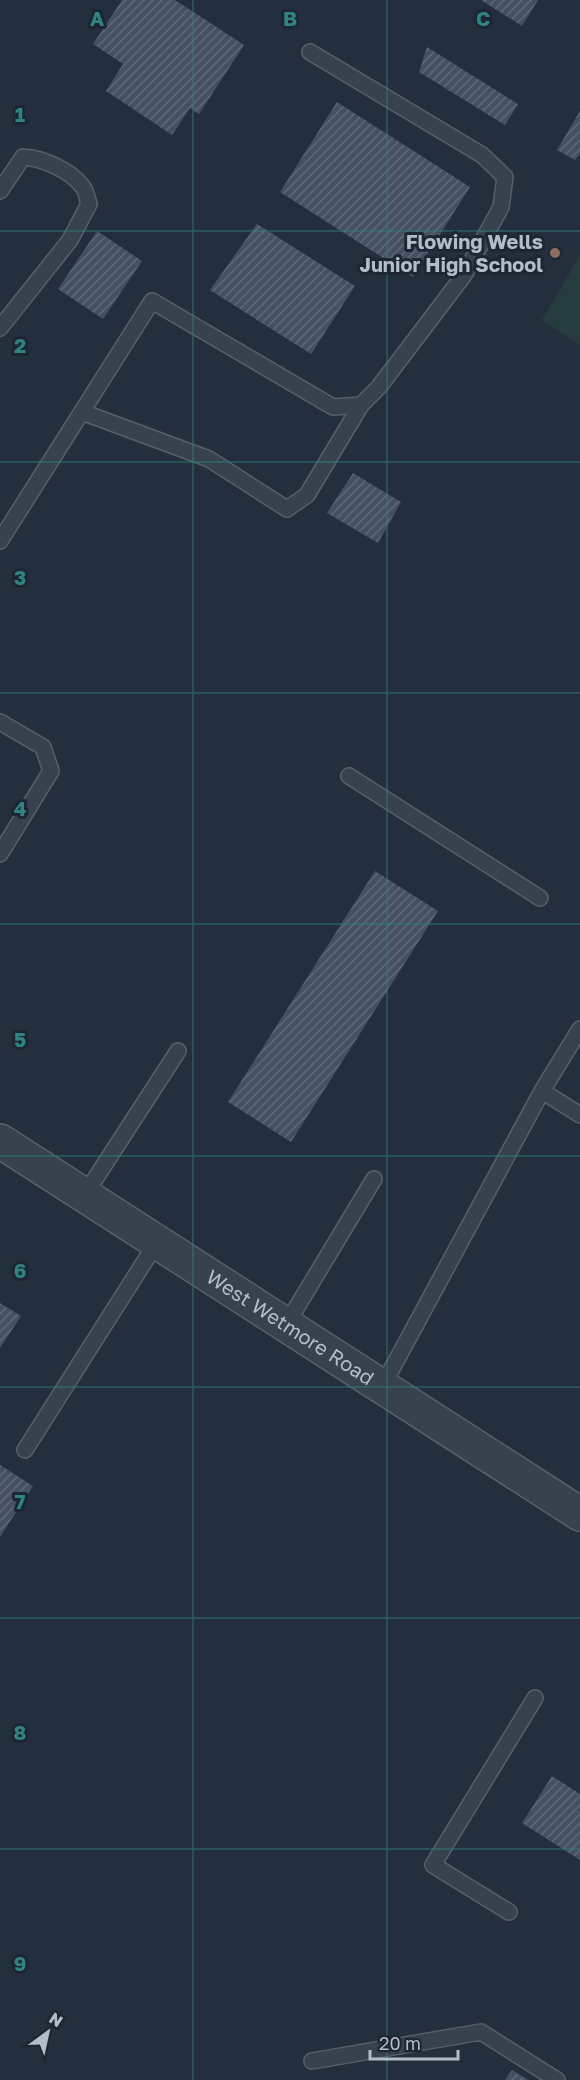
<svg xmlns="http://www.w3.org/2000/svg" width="580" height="2080" viewBox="0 0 580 2080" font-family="'Golos Text',sans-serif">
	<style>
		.pitch { fill: #263c3f }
		.building { fill: url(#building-hatch) }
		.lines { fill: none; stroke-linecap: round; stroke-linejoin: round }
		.service-casing { stroke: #565f6c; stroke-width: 18 }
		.tertiary-casing { stroke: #565f6c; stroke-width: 36 }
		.service { stroke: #38414e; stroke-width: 15 }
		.tertiary { stroke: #38414e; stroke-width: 33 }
		.grid { fill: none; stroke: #308480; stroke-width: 1.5; stroke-opacity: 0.55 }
		.education-dot { fill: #8d6e63; stroke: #1d2633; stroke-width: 2 }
		.labels { text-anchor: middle; stroke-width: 6; stroke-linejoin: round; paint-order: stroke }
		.poi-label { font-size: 20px; font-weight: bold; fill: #b4bcc9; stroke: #1d2633; text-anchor: end }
		.street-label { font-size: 20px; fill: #b4bcc9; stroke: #1d2633 }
		.grid-label { font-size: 20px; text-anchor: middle; font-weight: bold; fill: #308480; stroke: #1d2633; stroke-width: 6; stroke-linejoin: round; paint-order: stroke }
	</style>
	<defs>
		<pattern id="building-hatch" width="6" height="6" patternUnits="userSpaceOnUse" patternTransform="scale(1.5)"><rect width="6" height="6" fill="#455162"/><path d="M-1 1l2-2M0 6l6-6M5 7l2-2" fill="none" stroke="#5d6877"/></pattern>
	</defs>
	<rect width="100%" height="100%" fill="#242f3e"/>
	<path class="pitch" d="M580 255V345L542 320Z"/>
	<path class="building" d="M122 0H175L244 45 199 114 190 108 172 135 106 91 123 64 93 44Z
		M481 0H538L522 26Z
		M427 47 518 104 505 125 419 72Z
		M337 102 470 187 413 277 280 192Z
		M580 111V154L575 160 557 150Z
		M257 224 355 286 311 354 210 290Z
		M97 231 142 261 103 319 58 289Z
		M353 473 401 502 378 543 327 513Z
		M375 871 438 911 291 1142 228 1102Z
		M0 1303 21 1316 0 1348Z
		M0 1465 33 1486 0 1537Z
		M552 1776 580 1794V1860L522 1823Z
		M512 2070 528 2080H505Z"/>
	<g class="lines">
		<g class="service-casing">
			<path id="service" d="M0 191 23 157C42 158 70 170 82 186 86 190 87 198 89 204L70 240 0 328
				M82 412 209 459 287 509 307 495 361 405
				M0 541 152 301 333 407 361 405 379 387 464 275 501 207 505 177 482 155 310 52
				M0 722 43 747 51 771 0 854
				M349 776 540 898
				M542 1091 580 1115
				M84 1196 178 1051
				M286 1325 374 1179
				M382 1387 542 1091 580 1029
				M25 1450 157 1242
				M509 1912 433 1865 535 1698
				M312 2061 481 2032 557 2080"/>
		</g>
		<g class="tertiary-casing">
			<g id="tertiary">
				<path id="s1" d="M0 1141 580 1514"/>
			</g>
		</g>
		<use href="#service" class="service"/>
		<use href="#tertiary" class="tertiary"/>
	</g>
	<path class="grid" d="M193 0V2080M387 0V2080M0 231H580M0 462H580M0 693H580M0 924H580M0 1156H580M0 1387H580M0 1618H580M0 1849H580"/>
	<circle class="education-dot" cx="555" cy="253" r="6"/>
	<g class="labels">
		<g class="poi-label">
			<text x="543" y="249">Flowing Wells<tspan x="543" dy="23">Junior High School</tspan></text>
		</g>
		<g class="street-label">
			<text dy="7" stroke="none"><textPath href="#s1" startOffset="345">West Wetmore Road</textPath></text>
		</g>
	</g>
	<g class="grid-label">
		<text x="97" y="26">A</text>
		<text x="290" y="26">B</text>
		<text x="483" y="26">C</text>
		<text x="20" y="122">1</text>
		<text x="20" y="353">2</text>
		<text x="20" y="585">3</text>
		<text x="20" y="816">4</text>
		<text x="20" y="1047">5</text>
		<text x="20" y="1278">6</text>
		<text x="20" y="1509">7</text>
		<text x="20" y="1740">8</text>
		<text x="20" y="1971">9</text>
	</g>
	<g transform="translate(48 2032) rotate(33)" stroke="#1d2633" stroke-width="4.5" paint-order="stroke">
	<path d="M0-4.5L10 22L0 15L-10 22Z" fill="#b4bcc9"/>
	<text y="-9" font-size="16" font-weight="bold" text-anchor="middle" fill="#b4bcc9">N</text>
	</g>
	<path d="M370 2050v9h88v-9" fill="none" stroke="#b4bcc9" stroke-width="3"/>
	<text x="379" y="2050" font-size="18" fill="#b4bcc9" stroke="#1d2633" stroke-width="4.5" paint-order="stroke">20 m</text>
</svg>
